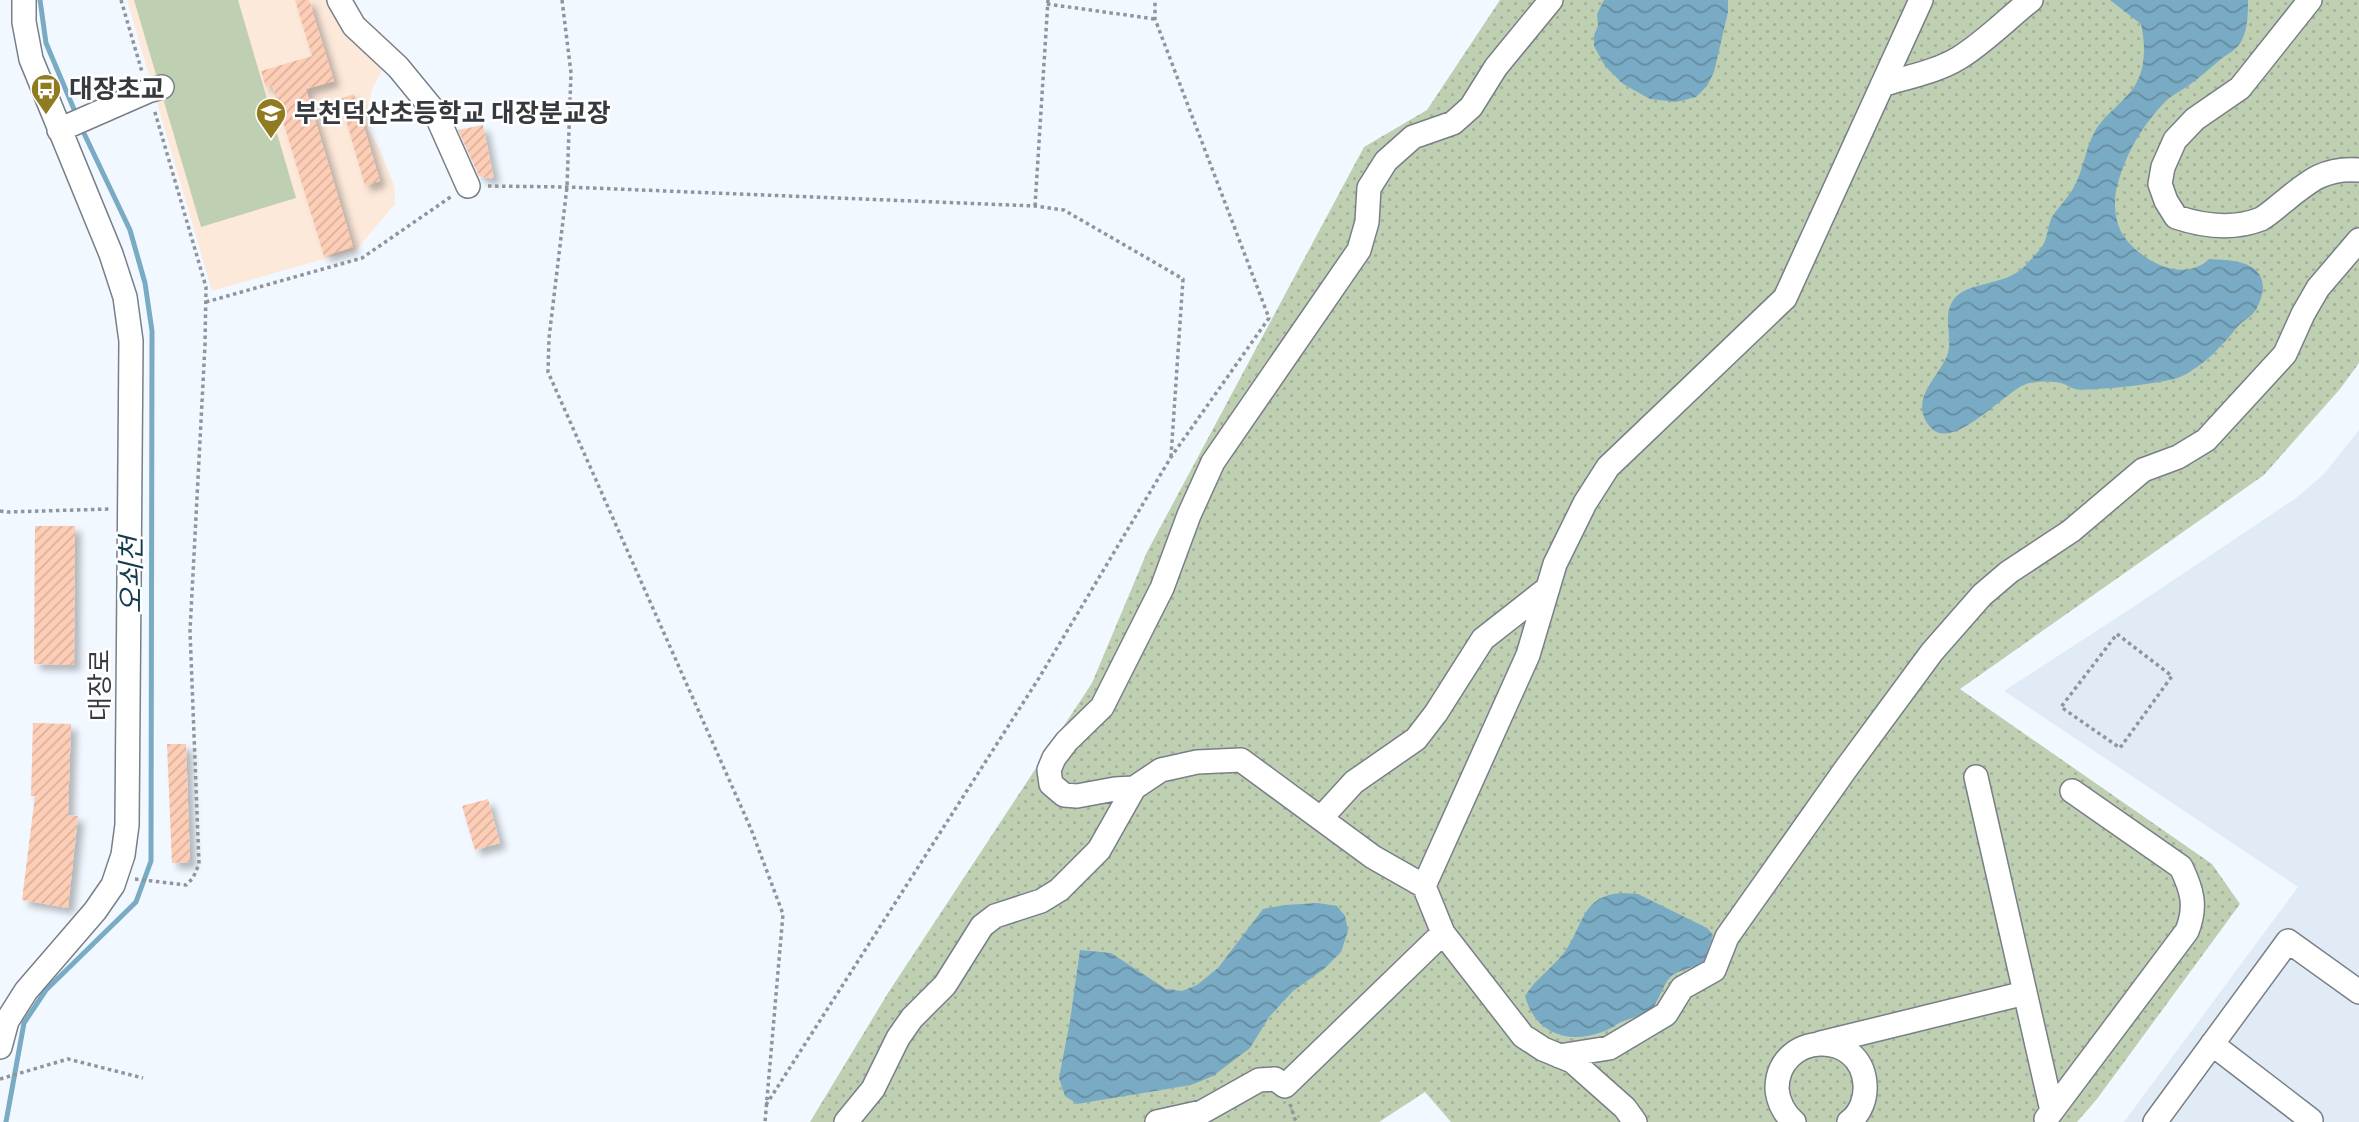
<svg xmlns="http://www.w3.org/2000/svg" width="2359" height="1122" viewBox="0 0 2359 1122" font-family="'Exo 2','Noto Sans KR',sans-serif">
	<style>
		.built { fill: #e0ebf5 }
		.education { fill: #fde9da }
		.grass { fill: url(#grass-dots) }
		.pitch { fill: #bfcfb2 }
		.water { fill: url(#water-waves) }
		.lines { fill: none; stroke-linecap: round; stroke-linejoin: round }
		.stream { stroke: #7aabc4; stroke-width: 5 }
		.building { fill: url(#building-hatch); filter: url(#shadow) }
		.minor-casing { stroke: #787f87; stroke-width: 26 }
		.path { stroke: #90959a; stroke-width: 3.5; stroke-dasharray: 3.5 3.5; stroke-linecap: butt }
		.minor { stroke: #fff; stroke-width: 23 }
		.labels { text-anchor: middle; stroke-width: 5; stroke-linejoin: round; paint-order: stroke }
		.poi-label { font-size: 26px; font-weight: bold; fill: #36393d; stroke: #fff; text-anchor: start }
		.street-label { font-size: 26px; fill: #36393d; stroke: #fff }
		.water-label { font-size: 28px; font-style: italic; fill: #123c4f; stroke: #fff }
	</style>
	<defs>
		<pattern id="grass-dots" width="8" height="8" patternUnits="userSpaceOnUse" patternTransform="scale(1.75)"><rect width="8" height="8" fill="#bfcfb2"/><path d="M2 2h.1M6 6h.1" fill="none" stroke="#a5b29a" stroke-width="1.8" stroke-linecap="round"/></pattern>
		<pattern id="water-waves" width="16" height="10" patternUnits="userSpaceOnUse" patternTransform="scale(1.75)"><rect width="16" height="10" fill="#7aabc4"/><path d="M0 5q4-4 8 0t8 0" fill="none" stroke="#658ca0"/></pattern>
		<pattern id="building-hatch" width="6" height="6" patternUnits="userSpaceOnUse" patternTransform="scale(1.75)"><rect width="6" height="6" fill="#fdcdb6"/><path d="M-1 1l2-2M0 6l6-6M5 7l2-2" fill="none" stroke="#d9b19d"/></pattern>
		<filter id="shadow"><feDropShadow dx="6" dy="6" stdDeviation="3.5" flood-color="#0004"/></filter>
	</defs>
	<rect width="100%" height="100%" fill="#f2f8ff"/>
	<path class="built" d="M2359 430V1122H2124L2298 887 2004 691 2130 609 2296 498 2324 474Z"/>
	<path class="education" d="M127 0H332L387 62 373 87 367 110 368 129 380 150 395 188V204L356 250 212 291Z"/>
	<path class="grass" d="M1500 0H2359V363L2340 389 2264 475 1960 689 2212 864 2240 904 2097 1099 2077 1122H1451L1425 1092 1379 1122H810L888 993 1092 683 1147 552 1364 147 1427 110Z"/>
	<path class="pitch" d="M134 0H238L296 198 201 227Z"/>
	<path class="water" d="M1604 0H1728V12L1714 72 1707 86 1696 97 1676 102 1650 99 1623 84 1605 66 1594 46V35L1598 26 1597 14Z
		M2110 0H2248C2248 15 2248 34 2238 46 2234 51 2226 55 2221 59 2210 68 2199 78 2188 86 2181 91 2172 95 2166 101 2144 123 2126 153 2118 183 2113 198 2114 221 2123 235 2140 261 2183 284 2209 259 2229 260 2262 260 2263 287 2263 293 2259 306 2255 311 2251 317 2244 320 2239 325 2223 345 2204 366 2180 377 2167 383 2089 392 2075 389 2070 388 2066 384 2061 383 2052 381 2038 381 2029 383 2005 389 1954 454 1930 427 1908 400 1938 378 1947 356 1954 337 1941 317 1954 299 1968 281 2005 286 2024 267 2030 260 2040 251 2044 243 2048 235 2048 225 2052 217 2058 207 2068 198 2074 187 2083 171 2085 150 2094 133 2104 113 2128 101 2138 80 2146 62 2145 43 2141 24Z
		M1621 893 1638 894 1707 928 1713 935 1703 965C1662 973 1671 978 1652 1010 1642 1015 1631 1018 1621 1022 1615 1025 1609 1030 1602 1032 1567 1045 1535 1033 1525 996 1536 978 1554 967 1566 950 1584 924 1582 896 1621 893Z
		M1318 903 1337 906 1345 916 1348 931 1341 952 1324 969 1293 991 1269 1017 1250 1048 1213 1076 1191 1085 1077 1104 1065 1096 1059 1078 1070 1021 1080 950 1111 953 1166 989 1182 991 1197 985 1218 968 1263 909 1285 905Z"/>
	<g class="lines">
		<path class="stream" d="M40 0 46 43 76 114
			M6 1122 24 1023 46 990 136 902 151 861 152 331 145 283 130 230 81 127"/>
	</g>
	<path class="building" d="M295 0H309L334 81 306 89 353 247 324 256 272 85 266 87 261 71 312 56Z
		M354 94 380 181 365 186 340 99Z
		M483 125 494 179 479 176 458 130Z
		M35 526H75L74 665 34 664Z
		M33 723 71 724 68 815 78 816 68 908 22 900 35 796H31Z
		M167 744H186L190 862 172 863Z
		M488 799 500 843 475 850 462 806Z"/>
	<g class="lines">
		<g class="minor-casing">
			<path id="minor" d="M339 0 354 26 398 67 435 112 468 186
				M2310 0 2240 88 2195 119 2175 140 2163 167 2160 184 2166 201 2176 217C2203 226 2233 230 2261 219 2268 215 2276 208 2282 203 2308 182 2324 167 2359 170
				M1882 85C1907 77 1936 72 1959 58 1985 42 2007 19 2031 0
				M59 130 148 91 162 87
				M1976 777 2052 1111 2046 1119
				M1134 788 1115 789 1077 796 1064 795 1051 784 1049 770 1054 758 1067 741 1102 707 1162 588 1189 515 1213 462 1359 250 1367 222 1369 188 1386 161 1413 137 1453 123 1471 107 1496 67 1551 0
				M1322 817 1354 782 1416 739 1436 713 1483 639 1548 588
				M1821 1043 2025 993
				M2212 1044 2311 1120 2310 1122
				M0 1047 7 1021 26 991 95 911 113 885 123 855 127 825 131 341 125 297 111 254 31 59 24 22V0
				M1559 1056 1609 1048 1666 1014 1682 988 1714 970 1727 937 1845 770 1932 652 1982 595 2009 572 2071 531 2143 470 2178 457 2206 440 2285 354 2303 314 2318 288 2359 240
				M2052 1111 2187 931C2197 906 2192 890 2181 867L2072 791
				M846 1122 873 1089 898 1038 912 1018 945 985 982 926 995 916 1041 901 1059 890 1099 850 1134 788 1161 770 1197 762 1241 760 1373 857 1424 886
				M1157 1122 1202 1112 1259 1080 1275 1079 1285 1086 1443 933
				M1635 1122 1625 1108 1572 1061 1543 1049 1523 1036 1443 933 1424 886 1528 655 1555 564 1585 503 1608 467 1785 298 1921 0
				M1794 1122C1784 1114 1778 1101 1777 1089 1777 1032 1861 1028 1865 1084 1866 1098 1861 1113 1849 1122
				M2155 1122 2288 941 2359 992"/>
		</g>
		<path class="path" d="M121 0 142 72
			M562 0 571 73 567 187 549 338 548 372 751 829 783 914 765 1122
			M1047 4 1155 19
			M488 186 567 187 1035 206 1064 210 1183 279 1171 456
			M1035 206 1048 0
			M206 302 362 258 452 196
			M0 511 7 512 110 509
			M2117 634 2172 676 2120 748 2061 707Z
			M135 879 186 885 193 878 199 864 190 631 205 345 206 287 154 109
			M0 1079 68 1059 143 1078
			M1290 1104 1296 1122
			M766 1105 1039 678 1171 457 1269 318 1155 19V0"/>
		<use href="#minor" class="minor"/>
	</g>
	<defs>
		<g id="bus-pin" transform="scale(1.575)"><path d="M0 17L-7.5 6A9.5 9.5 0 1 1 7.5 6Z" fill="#907b21" stroke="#fff"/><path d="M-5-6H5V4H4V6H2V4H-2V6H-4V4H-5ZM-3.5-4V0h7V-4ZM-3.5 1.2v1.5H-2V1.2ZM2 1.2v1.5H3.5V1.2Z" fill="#fff"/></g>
		<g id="school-pin" transform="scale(1.575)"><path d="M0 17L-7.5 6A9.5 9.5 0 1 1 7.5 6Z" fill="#907b21" stroke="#fff"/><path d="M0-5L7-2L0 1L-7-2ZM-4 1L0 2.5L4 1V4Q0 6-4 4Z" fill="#fff"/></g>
	</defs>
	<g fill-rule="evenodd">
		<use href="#bus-pin" x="46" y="89"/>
		<use href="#school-pin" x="271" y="113"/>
	</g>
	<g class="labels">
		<g class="poi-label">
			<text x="69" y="98">대장초교</text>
			<text x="294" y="122">부천덕산초등학교 대장분교장</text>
		</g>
		<g class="street-label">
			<text transform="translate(100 685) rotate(-90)" y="9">대장로</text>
		</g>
		<g class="water-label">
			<text transform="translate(131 575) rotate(-90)" y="10">오쇠천</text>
		</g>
	</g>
</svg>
